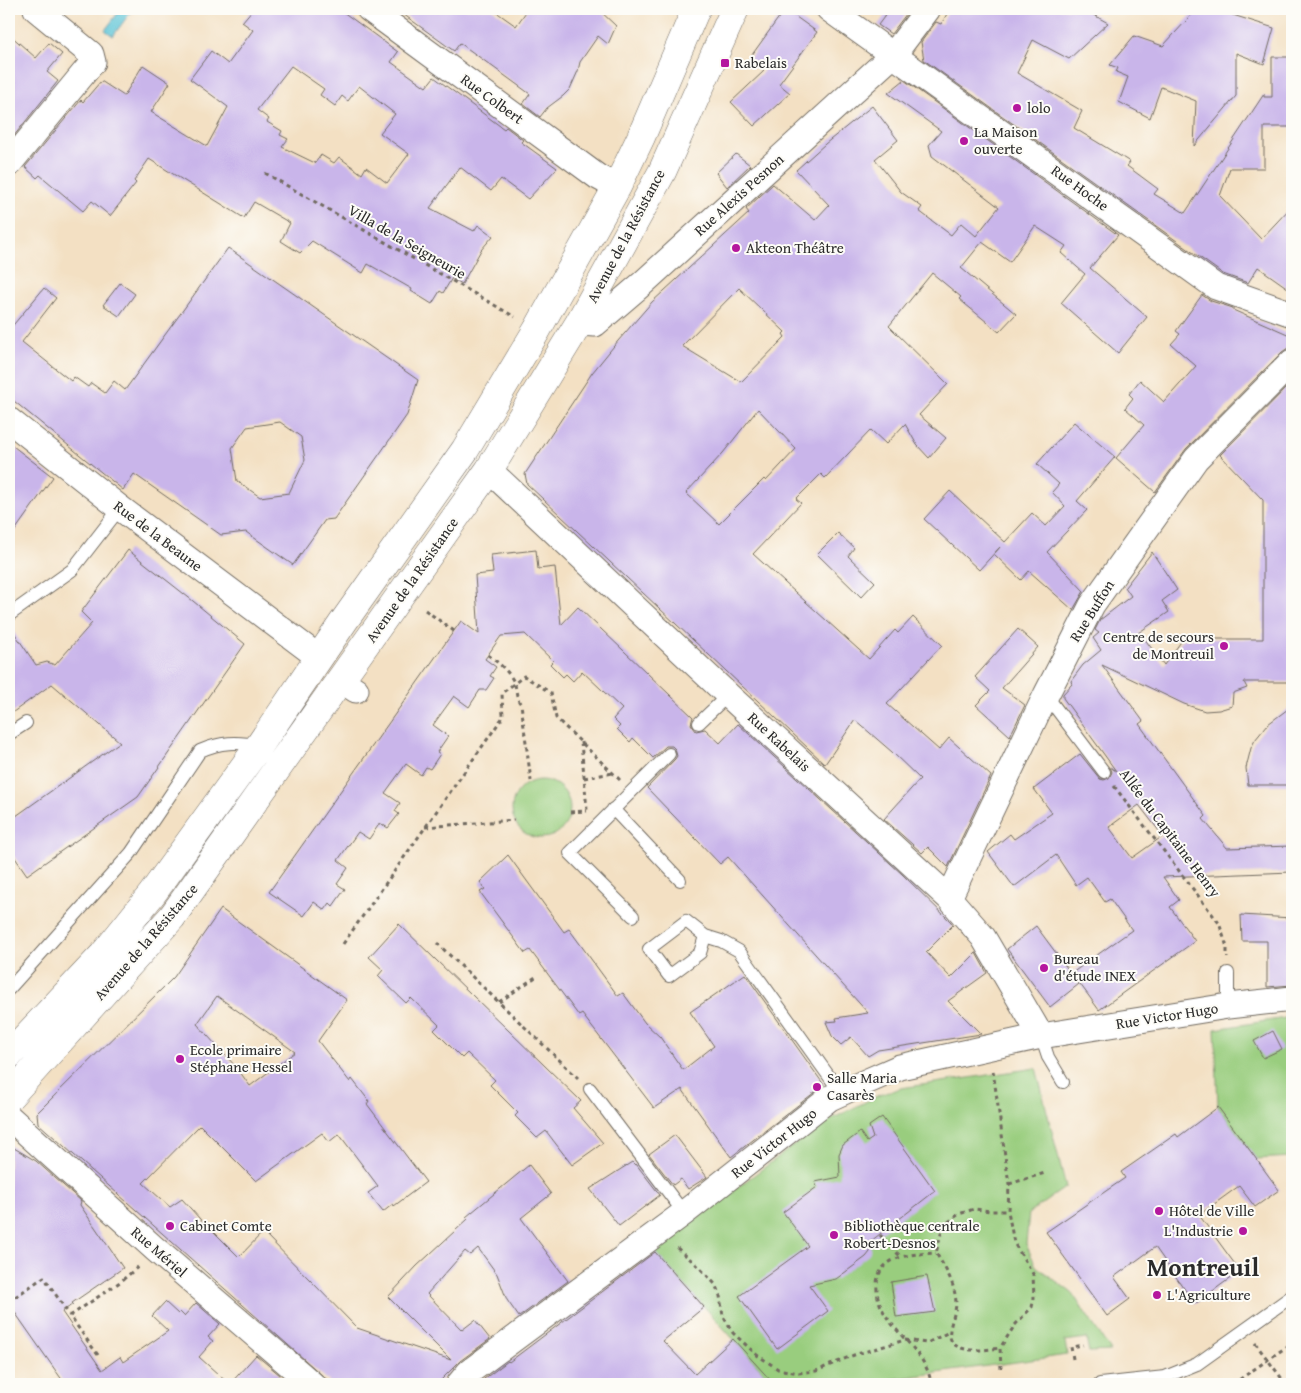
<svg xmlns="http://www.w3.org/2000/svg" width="1301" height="1393" viewBox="0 0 1301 1393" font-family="'Gentium Book Plus',serif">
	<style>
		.green { fill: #99cd7e; stroke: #627c54 }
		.water { fill: #5ac3d6; stroke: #427780 }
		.building { fill: #c9b5ea; fill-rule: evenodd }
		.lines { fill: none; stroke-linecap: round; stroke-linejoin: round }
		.lane-casing { stroke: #716a60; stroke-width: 14 }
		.street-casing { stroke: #716a60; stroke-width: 27 }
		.secondary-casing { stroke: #716a60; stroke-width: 29 }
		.path { stroke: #716a60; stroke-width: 3; stroke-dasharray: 4 4; stroke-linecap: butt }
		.lane { stroke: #fff; stroke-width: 12 }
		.street { stroke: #fff; stroke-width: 25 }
		.secondary { stroke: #fff; stroke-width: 28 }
		.poi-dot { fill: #b5179e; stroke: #fdfcf7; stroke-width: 2 }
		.labels { text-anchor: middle; stroke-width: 4; stroke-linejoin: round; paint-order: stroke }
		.poi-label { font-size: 15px; fill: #2b2b2b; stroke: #fdfcf7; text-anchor: start }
		.street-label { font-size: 15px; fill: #2b2b2b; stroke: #fdfcf7 }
		.town-label { font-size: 25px; font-weight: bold; fill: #2b2b2b; stroke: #fdfcf7 }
	</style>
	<rect width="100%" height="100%" fill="#fdfcf7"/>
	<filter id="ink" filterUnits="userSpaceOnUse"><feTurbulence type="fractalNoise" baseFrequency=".02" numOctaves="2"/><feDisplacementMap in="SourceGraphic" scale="10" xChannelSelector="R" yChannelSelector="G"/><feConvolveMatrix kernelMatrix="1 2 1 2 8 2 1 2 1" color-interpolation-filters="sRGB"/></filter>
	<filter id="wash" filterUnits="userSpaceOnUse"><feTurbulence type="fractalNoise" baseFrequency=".0096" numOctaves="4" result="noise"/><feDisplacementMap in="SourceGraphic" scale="20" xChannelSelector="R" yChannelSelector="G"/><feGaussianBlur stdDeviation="1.12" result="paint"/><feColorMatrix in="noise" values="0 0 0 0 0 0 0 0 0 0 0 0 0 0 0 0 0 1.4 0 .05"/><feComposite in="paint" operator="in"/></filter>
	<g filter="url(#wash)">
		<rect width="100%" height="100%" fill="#f3e0c3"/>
		<path class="green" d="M512 809a29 29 0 1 1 58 0a29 29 0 1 1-58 0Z
			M1292 1017V1157L1256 1159 1218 1107 1215 1029Z
			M1036 1068 1066 1187 1029 1213 1026 1244 1036 1266 1072 1293 1111 1351 1089 1352 1086 1338 1065 1341 1067 1355 857 1384H774L653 1250 824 1123 879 1095 901 1088Z"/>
		<path class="water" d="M121 9H133L113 36 105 30Z"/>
		<g id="blocks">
			<path class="building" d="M253 9H339L398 52 391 62 426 87 434 77 504 129 506 127 523 140 521 142 557 168 528 199 501 179 491 191 460 167 430 208 474 231 478 225 493 236 481 250 462 284 452 278 443 293 440 291 432 304 411 291 412 289 368 264 363 273 312 241 300 253 281 241 290 223 254 202 244 218 149 159 134 181 136 183 110 216 92 201 83 211 40 175 37 178 25 167 81 100 83 102 101 81 124 96 143 65 170 83 151 112 207 146 228 107 190 79 211 51 228 64 253 30 242 22ZM291 66 324 89 320 95 335 106 342 96 348 101 359 86 395 114 380 133 409 154 387 183 366 167 362 174 339 157 334 163 321 155 315 163 282 147 288 139 280 135 282 131 267 122 269 119 257 110Z
				M396 9H492L516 26 528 9H598L616 26 608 44 598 36 580 62 578 71 570 89 563 96 547 108 540 117 523 104 530 94 460 43 454 51Z
				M785 9 817 32 779 84 790 93 754 126 731 102 764 71 749 59Z
				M890 9H910L891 34 878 25Z
				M950 9H1083L1108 23 1069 59 1033 40 1017 73 1082 111 1074 128 1130 162 1127 166 1158 189 1154 194 1185 213 1264 94V97H1272V57H1292V127H1264V168H1230L1220 196 1261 239 1292 206V291L1258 267 1248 283 1223 274 924 60 921 42 936 22 941 24Z
				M1197 9H1214L1274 28 1264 64 1236 53V96L1194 146 1196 101 1161 87 1150 118 1119 102 1128 77 1116 72 1118 68 1110 65 1134 36 1163 46Z
				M9 34 36 58 49 43 62 54 47 72 58 81 9 142Z
				M904 80 1118 235 1090 268 1147 317 1118 353 1061 303 1085 274 1061 253 1066 246 1035 226 1010 262 982 242 961 268 1016 314 999 332 959 299 961 297 932 273 889 326 948 384 919 415 946 438 929 458 917 445 905 424 886 444 871 430 825 478 821 474 796 499 801 503 753 554 869 659 895 630 898 633 913 617 942 645 887 704 939 750 949 738 991 776 948 867 928 847 922 853 884 819 920 779 892 752 855 720 825 764 527 484 525 474 592 373 618 341 652 302 749 213 746 209 773 184 815 220 829 205 796 170 825 144 872 106 898 140 875 159 901 192 922 207 919 211 951 235 961 223 976 236 999 207 932 156 929 145 941 131 888 93ZM739 288 785 332 783 334 785 337 741 382 682 346ZM758 409 796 449 766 481 764 479 719 524 686 493 723 453Z
				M736 154 750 165 727 187 716 173Z
				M228 248 418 380 407 415 334 519 325 520 293 565 246 532 221 535 134 474 123 490 9 397V330L44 288 56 298 22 342 71 381 74 377 88 387 91 383 105 393 114 381 125 390ZM280 422 301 437 305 460 289 493 260 497 237 481 232 448 247 427Z
				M120 283 135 294 119 316 103 305Z
				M1202 295 1211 301 1233 308V310L1292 336V348H1288L1282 352 1186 449 1155 492 1116 458 1144 425 1125 408 1133 398 1129 394 1140 380 1164 402 1196 366 1171 344 1180 334 1176 331Z
				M1292 382V682H1244L1247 688 1233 693 1232 706 1219 710 1205 711 1184 704 1102 665 1143 721 1139 724 1206 816 1203 819 1227 848 1292 846V872L1163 877 1179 900 1170 907 1195 941 1099 1010 1072 973 1132 930 1110 899 1105 902 1087 877 1076 885 1056 855 1014 887 988 852 1010 834 1014 839 1052 813 1034 789 1080 754 1100 779 1104 780 1109 778 1112 772 1110 767 1116 771 1063 698V694L1072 684 1071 681 1083 665 1101 650 1093 638 1099 633 1095 630 1100 620 1131 596 1125 587 1152 552 1177 590 1162 601 1169 612 1138 633 1141 634 1164 665 1183 639H1263V500L1220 455ZM1139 805 1163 836 1132 858 1109 827Z
				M1074 422 1115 457 1077 501 1087 510 1047 552 1084 591 1073 610 1029 571 1021 580 994 554 1000 547 979 570 924 519 950 491 1005 542 1032 513 1046 526 1065 506 1052 492 1059 484 1037 464Z
				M9 443 53 477 9 539Z
				M838 533 854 548 848 556 875 582 861 597 817 554Z
				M128 550 193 601 245 644 138 797 27 875 9 849V821L120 742 52 684 9 715V625L36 665 47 662 55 665 92 623 81 612Z
				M536 550 538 569 555 567 561 625 578 607 693 717 691 724 696 731 705 729 720 743 738 724 902 874 951 922 953 925 926 952 951 978 976 953 987 973 948 1001 981 1034 878 1050 868 1056 851 1037 841 1045 832 1036 826 1022 837 1021 836 1018 868 1013 728 857 720 864 647 788 675 759 677 756 675 749 672 746H666L653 758 633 738 630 742 617 729 620 726 613 719 622 709 582 671 573 681 566 674 563 677 550 664 553 661 525 634 501 636 485 659 496 667 490 676 494 678 486 690H480L469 707 454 696 433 725 448 736 437 752 440 754 430 769 426 767 421 775 406 764 385 793 400 803 395 811 399 814 388 828 380 823 369 839 358 832 338 860 348 868 337 884 345 889 333 906 330 903 325 910 314 902 304 916 269 892 461 621 479 634 475 575 493 573 491 555Z
				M1018 629 1038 647 1002 688 1025 705 1010 736 976 705 990 691 975 677Z
				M1292 706V785H1248L1246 768 1251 748 1255 740 1268 724Z
				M508 855 564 932 569 929 618 996 623 993 645 1023 660 1037 683 1070 714 1046 690 1012 745 974 824 1085 731 1157 682 1089 654 1108 582 1014 579 1016 530 950 525 953 480 892 485 889 480 882Z
				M221 909 347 1000 318 1041 350 1082 352 1079 369 1101 367 1104 426 1182 394 1206 393 1204 383 1212 368 1193 378 1186 339 1134 329 1142 322 1133 256 1181 200 1125 143 1183 170 1207 182 1199 208 1228 209 1227 239 1257 263 1232 357 1328 451 1360 388 1297 417 1266 468 1219 466 1217 529 1165 551 1194 521 1218 568 1281 519 1317 507 1300 497 1274 478 1248 470 1255 465 1251 427 1294 462 1330 475 1320 490 1339 460 1361 437 1384H332L38 1123 37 1113 174 977ZM217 996 295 1052 250 1086 237 1068 197 1024Z
				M1241 915 1292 918V985L1267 987V941H1242Z
				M399 924 581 1101 573 1108 603 1143 572 1165 546 1131 537 1138 515 1116 518 1113 490 1085 495 1080 467 1053 462 1058 434 1030 439 1025 411 998 406 1003 378 976 383 970 369 957Z
				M1036 926 1079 984 1050 1007 1007 949Z
				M1273 1031 1282 1049 1263 1058 1254 1041Z
				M1218 1107 1279 1190 1255 1207 1239 1186 1199 1215 1240 1271 1195 1304 1155 1247 1114 1277 1130 1299 1107 1316 1046 1232 1125 1178 1121 1172 1176 1134 1178 1137Z
				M882 1117 935 1191 871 1241 870 1252 866 1257 836 1279 809 1285 828 1311 777 1349 739 1296 808 1246 783 1212 817 1187 815 1182 840 1177 839 1154 843 1145 860 1132 867 1142 873 1138 869 1126Z
				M675 1135 707 1177 688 1189 681 1179 673 1185 649 1154Z
				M9 1145 36 1161 81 1201 80 1205 123 1268 72 1303 73 1304 62 1312 102 1370 120 1357 123 1362 168 1331 152 1316 165 1302 178 1314 180 1312 184 1316 196 1303 220 1324 208 1337 213 1341 199 1357 229 1384H65L9 1304Z
				M632 1162 635 1165 636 1164 660 1195 619 1226 590 1189Z
				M655 1252 704 1307 663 1341 695 1374 733 1339 774 1384H487L484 1379 508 1361 509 1362Z
				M927 1276 935 1312 896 1317 891 1282Z
				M256 1355 280 1375 272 1384H230Z"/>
		</g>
	</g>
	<g filter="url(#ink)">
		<use href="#blocks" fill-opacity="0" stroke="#716a60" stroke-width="1"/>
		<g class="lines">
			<g class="lane-casing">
				<path id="lane" d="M9 615 72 570 120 508
					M1046 695 1104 772
					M699 723 728 695
					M9 734 26 723
					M613 809 680 880
					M633 916 570 853 669 754
					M705 936 700 953 669 976 649 949 686 921 705 936 721 941 739 951 841 1093
					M1228 973V1006
					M9 989 131 853 200 751C220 742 237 741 259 746
					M1041 1036 1048 1057 1063 1082
					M590 1089 684 1213
					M1100 1384 1165 1377 1197 1364 1292 1296"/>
			</g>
			<g class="street-casing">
				<path id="street" d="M369 9 598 177 617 187
					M829 9 1216 287 1292 314
					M9 164 93 62 91 54 36 9
					M579 323 595 324 643 283 894 54 928 9
					M9 420 120 508 309 650
					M489 470 728 695 949 898 983 937 1041 1036
					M341 680 356 690
					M949 898 1046 695 1092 605 1196 459 1292 362
					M9 1117 155 1249 312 1384
					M459 1384 469 1372 684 1213 830 1098 861 1084 900 1067 1041 1036 1228 1006 1292 999"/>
			</g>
			<g class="secondary-casing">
				<path id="secondary" d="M9 1055 103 955 152 894 259 746 344 621 465 450 537 330 617 187 641 137 696 9
					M9 1097 172 917 489 470 579 323 662 172 735 9"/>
			</g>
			<path class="path" d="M265 173 515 317
				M425 610 454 631
				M488 655C498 662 511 673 515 685 517 692 516 699 521 704L531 781
				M581 742 587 810
				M584 778 613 773
				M1114 786 1219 923 1227 947V958
				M570 812 587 811
				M425 827 514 820
				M437 943 578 1078
				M343 944 503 717 502 693 524 676 551 693 556 718 620 780
				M499 1002 537 976
				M993 1071 1009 1184 1008 1211 1014 1243 1033 1274 1034 1298 1032 1307 1015 1325 1000 1348
				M1009 1184 1045 1173
				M880 1235 900 1256
				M677 1248 697 1265 715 1284 720 1296 723 1316 733 1333 757 1355 778 1369 798 1373 816 1371 854 1355 905 1340 927 1343 949 1332
				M15 1297 44 1277 70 1316
				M1255 1343 1286 1384
				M98 1355 70 1316 120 1282 139 1266
				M1073 1359 1071 1347 1083 1345
				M1001 1369 1000 1348C985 1350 946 1356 950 1330 951 1321 956 1312 956 1303 955 1283 946 1270 936 1253L943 1226 959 1214 974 1209 991 1211H1008
				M930 1378C921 1342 874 1324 877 1283 880 1254 915 1254 936 1253
				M1233 1384 1292 1343"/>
			<use href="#lane" class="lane"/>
			<use href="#street" class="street"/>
			<use href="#secondary" class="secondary"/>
		</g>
	</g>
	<g class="poi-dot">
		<rect x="720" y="58" width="10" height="10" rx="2.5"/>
		<circle cx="1017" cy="108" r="5"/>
		<circle cx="964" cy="141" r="5"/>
		<circle cx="736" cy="248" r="5"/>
		<circle cx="1224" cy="646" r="5"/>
		<circle cx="1044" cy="968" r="5"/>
		<circle cx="180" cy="1059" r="5"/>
		<circle cx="817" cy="1087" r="5"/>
		<circle cx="1159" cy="1211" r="5"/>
		<circle cx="170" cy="1226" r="5"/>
		<circle cx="1243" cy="1231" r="5"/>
		<circle cx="834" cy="1235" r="5"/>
		<circle cx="1157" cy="1295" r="5"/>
	</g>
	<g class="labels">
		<g class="poi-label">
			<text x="735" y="68">Rabelais</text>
			<text x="1027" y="113">lolo</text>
			<text x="974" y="137">La Maison<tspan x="974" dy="17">ouverte</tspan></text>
			<text x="746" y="253">Akteon Théâtre</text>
			<text x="1214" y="642" text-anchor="end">Centre de secours<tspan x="1214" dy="17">de Montreuil</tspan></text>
			<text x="1054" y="964">Bureau<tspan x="1054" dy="17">d'étude INEX</tspan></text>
			<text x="190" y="1055">Ecole primaire<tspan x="190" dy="17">Stéphane Hessel</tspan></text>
			<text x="827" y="1083">Salle Maria<tspan x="827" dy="17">Casarès</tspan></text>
			<text x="1169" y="1216">Hôtel de Ville</text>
			<text x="180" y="1231">Cabinet Comte</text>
			<text x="844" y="1231">Bibliothèque centrale<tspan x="844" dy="17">Robert-Desnos</tspan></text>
			<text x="1233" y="1236" text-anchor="end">L'Industrie</text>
			<text x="1167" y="1300">L'Agriculture</text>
		</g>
		<g class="street-label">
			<text transform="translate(492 99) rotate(36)" y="5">Rue Colbert</text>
			<text transform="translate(1080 188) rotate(36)" y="5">Rue Hoche</text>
			<text transform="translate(739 195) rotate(-42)" y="5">Rue Alexis Pesnon</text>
			<text transform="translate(626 236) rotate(-62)" y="5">Avenue de la Résistance</text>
			<text transform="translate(407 242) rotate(30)" y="5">Villa de la Seigneurie</text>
			<text transform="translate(158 536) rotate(37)" y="5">Rue de la Beaune</text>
			<text transform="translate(412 580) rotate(-55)" y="5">Avenue de la Résistance</text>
			<text transform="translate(1092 611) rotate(-58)" y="5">Rue Buffon</text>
			<text transform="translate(779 742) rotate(43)" y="5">Rue Rabelais</text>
			<text transform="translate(1170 833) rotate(53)" y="5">Allée du Capitaine Henry</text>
			<text transform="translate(146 942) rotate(-49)" y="5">Avenue de la Résistance</text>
			<text transform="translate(1167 1016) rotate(-9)" y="5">Rue Victor Hugo</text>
			<text transform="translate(774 1143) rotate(-38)" y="5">Rue Victor Hugo</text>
			<text transform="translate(159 1252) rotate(41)" y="5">Rue Mériel</text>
		</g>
		<g class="town-label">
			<text x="1203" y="1276">Montreuil</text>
		</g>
	</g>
	<rect width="1301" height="1393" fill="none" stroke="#fdfcf7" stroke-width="30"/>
</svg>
